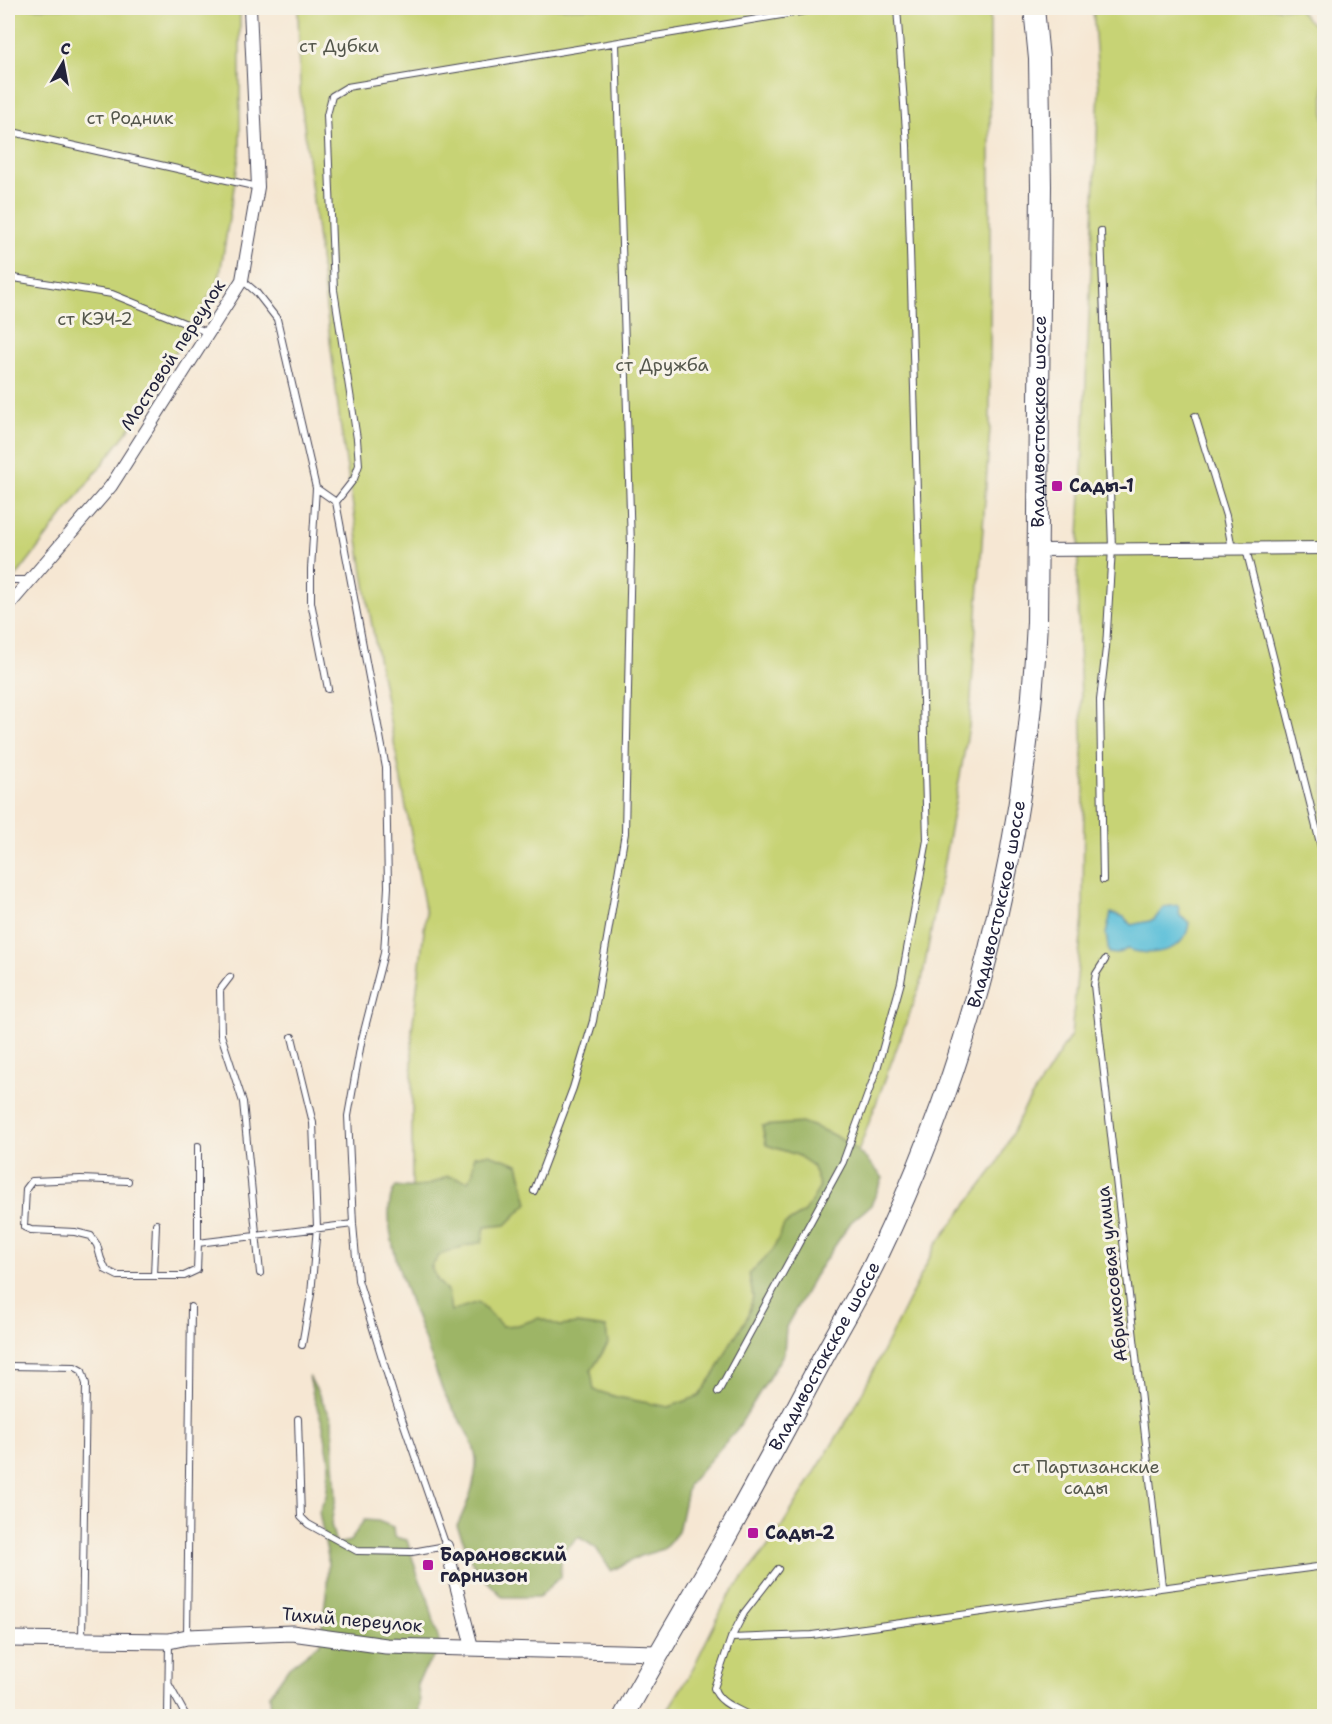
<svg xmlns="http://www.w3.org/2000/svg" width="1332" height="1724" viewBox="0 0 1332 1724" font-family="'Shantell Sans',sans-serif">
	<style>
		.green { fill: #c7d374; stroke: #747a58; stroke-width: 1.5 }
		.forest { fill: #9db566; stroke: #606c50; stroke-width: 1.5 }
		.water { fill: #5bbfd9; stroke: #3e708a; stroke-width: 1.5 }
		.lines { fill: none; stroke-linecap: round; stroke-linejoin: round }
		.service-casing { stroke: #424052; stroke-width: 8 }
		.minor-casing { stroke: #424052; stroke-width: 14 }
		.tertiary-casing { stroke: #424052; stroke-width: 17 }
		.trunk-casing { stroke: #424052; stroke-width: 22 }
		.service { stroke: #fff; stroke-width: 6 }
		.minor { stroke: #fff; stroke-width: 12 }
		.tertiary { stroke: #fff; stroke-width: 15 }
		.trunk { stroke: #fff; stroke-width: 20 }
		.poi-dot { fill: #b5179e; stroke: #f7f3e8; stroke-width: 2 }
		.labels { text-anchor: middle; stroke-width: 6; stroke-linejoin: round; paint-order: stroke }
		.park-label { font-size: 18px; fill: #54574c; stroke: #f7f3e8 }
		.street-label { font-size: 18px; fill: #22223b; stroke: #f7f3e8 }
		.poi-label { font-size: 18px; font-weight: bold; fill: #22223b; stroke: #f7f3e8; text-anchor: start }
	</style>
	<rect width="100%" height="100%" fill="#f7f3e8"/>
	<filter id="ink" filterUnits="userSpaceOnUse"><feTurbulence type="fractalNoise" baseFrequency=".0167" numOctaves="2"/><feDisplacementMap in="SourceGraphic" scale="12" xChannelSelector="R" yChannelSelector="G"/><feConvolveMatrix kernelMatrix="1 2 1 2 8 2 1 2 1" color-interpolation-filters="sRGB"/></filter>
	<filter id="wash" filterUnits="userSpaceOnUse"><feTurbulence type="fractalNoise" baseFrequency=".008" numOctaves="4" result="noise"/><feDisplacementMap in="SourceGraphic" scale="24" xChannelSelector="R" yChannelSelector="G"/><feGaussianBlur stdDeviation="1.35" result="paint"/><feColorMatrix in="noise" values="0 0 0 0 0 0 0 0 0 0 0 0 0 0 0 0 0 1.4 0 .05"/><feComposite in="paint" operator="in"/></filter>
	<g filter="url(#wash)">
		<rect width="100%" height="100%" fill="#f6e7d3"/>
		<path class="green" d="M8 8H240V151L219 280 133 424 8 587Z
			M298 8H990V428L969 727 922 980 845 1187 700 1459 501 1429 412 1221V1030L426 914 368 604 340 423 300 92Z
			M1093 8H1297L1324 36V1716H664L690 1674 728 1597 774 1539 854 1409 936 1245 996 1166 1024 1109 1071 1035 1083 917 1084 788 1077 583 1099 90Z"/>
		<path class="forest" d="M804 1123C840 1135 859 1148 883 1178L871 1205 851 1222 815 1275 786 1327 784 1353 738 1428 688 1485 678 1532 664 1549 640 1556 611 1571 596 1548 579 1537 562 1552 560 1577 539 1597H503L477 1571 457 1526C467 1505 476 1484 476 1461 476 1440 454 1413 445 1395 438 1381 435 1366 429 1352 416 1316 372 1219 396 1186 416 1190 431 1185 448 1176L468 1181 473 1173 474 1156 489 1154 518 1164 528 1203 506 1225 485 1227 482 1242 462 1247 440 1255 431 1267 438 1281 448 1292 451 1311 478 1302 502 1326 518 1325 539 1318 560 1326 577 1324 606 1328 608 1344 591 1371 594 1390 617 1397 669 1407 699 1396 716 1372 730 1344 747 1318 753 1297 749 1274 773 1250 784 1225 805 1212 820 1187 812 1165 797 1155 766 1145 762 1126Z
			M309 1376 332 1419 336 1498 331 1524 336 1544 350 1541 364 1520 378 1521 393 1527 394 1537 407 1540 418 1576 428 1598 441 1649 427 1666 417 1683 420 1701 418 1716H271L270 1694 289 1667 320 1643 327 1586 328 1557 319 1512 326 1496 330 1464 323 1425 313 1395Z"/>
		<path class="water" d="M1178 905 1180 916 1189 922C1187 953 1151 957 1127 949L1117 954 1109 953 1106 934 1111 913 1124 917 1131 925 1154 920 1164 907Z"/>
	</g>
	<g filter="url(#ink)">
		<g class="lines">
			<g class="service-casing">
				<path id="service" d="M8 131 258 187
					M1101 231 1112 548 1106 648 1100 700 1103 880
					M8 277 112 294 209 333
					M242 280 256 292 277 319 316 488 336 502 386 768 388 887 384 953 361 1043 348 1116 353 1224 358 1280 393 1393 446 1546 412 1552 357 1551 308 1524 301 1517 298 1419
					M1195 416 1226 516 1232 549
					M316 488 311 569V602L328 689
					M336 502 354 479 359 465 357 439 334 290 327 115 332 96 347 87 824 8
					M1246 549 1324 859
					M8 580H29
					M1105 960 1096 974 1094 985 1162 1586
					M230 977 220 990 221 1035 243 1102 260 1273
					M292 1037 313 1123 317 1227 311 1294 302 1345
					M128 1181 81 1179 32 1181 26 1189 24 1227 31 1230 75 1232 91 1236 97 1245 101 1259 106 1270 118 1276H184L197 1270 198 1243 353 1224
					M534 1191 573 1088 593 1021 625 833 631 546 616 43
					M198 1243V1146
					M154 1276 156 1224
					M8 1366 75 1367 82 1371 86 1384 82 1639
					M718 1392 843 1162 877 1069 901 982 927 840 907 145 897 8
					M187 1636 191 1307
					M731 1638 812 1635 1324 1566
					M169 1685 186 1716
					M168 1716 169 1642
					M750 1716C738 1709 718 1703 714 1688L731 1638 744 1613 778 1569"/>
			</g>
			<g class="minor-casing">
				<path id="minor" d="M1038 550 1324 548
					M8 606 111 486 242 280 258 187 250 8
					M446 1546 472 1647"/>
			</g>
			<g class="tertiary-casing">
				<path id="tertiary" d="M8 1639 169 1641 187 1637 292 1633 386 1646 658 1653"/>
			</g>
			<g class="trunk-casing">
				<g id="trunk">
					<path id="s1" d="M624 1716C652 1664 683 1613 712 1562 750 1494 787 1426 823 1358 841 1325 861 1292 877 1258 973 1059 1027 843 1037 622L1041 186 1039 59 1034 8"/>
				</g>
			</g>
			<use href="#service" class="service"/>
			<use href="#minor" class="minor"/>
			<use href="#tertiary" class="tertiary"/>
			<use href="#trunk" class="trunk"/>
		</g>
	</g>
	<g class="poi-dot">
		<rect x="1051" y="480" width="12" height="12" rx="3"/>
		<rect x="747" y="1527" width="12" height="12" rx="3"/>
		<rect x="422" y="1559" width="12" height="12" rx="3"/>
	</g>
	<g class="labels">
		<g class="park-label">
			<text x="339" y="52">ст Дубки</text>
			<text x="130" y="124">ст Родник</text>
			<text x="95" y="325">ст КЭЧ-2</text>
			<text x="662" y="371">ст Дружба</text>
			<text x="1086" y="1473">ст Партизанские<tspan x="1086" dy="21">сады</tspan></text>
		</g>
		<g class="street-label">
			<text transform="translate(173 355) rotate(-57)" y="6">Мостовой переулок</text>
			<text dy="6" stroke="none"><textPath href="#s1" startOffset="1384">Владивостокское шоссе</textPath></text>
			<text dy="6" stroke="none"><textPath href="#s1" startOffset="898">Владивостокское шоссе</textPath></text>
			<text transform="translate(1112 1274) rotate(-96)" y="6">Абрикосовая улица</text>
			<text dy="6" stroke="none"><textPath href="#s1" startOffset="412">Владивостокское шоссе</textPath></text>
			<text transform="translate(352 1620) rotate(5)" y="6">Тихий переулок</text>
		</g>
		<g class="poi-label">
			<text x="1069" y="492">Сады-1</text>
			<text x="765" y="1539">Сады-2</text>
			<text x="440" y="1561">Барановский<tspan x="440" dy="21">гарнизон</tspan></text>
		</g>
	</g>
	<rect width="1332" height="1724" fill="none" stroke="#f7f3e8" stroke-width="30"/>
	<g transform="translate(63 63) rotate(10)" stroke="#f7f3e8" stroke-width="4.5" paint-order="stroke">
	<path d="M0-4.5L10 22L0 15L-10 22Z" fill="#22223b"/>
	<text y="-9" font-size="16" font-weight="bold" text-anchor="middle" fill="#22223b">С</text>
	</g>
</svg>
